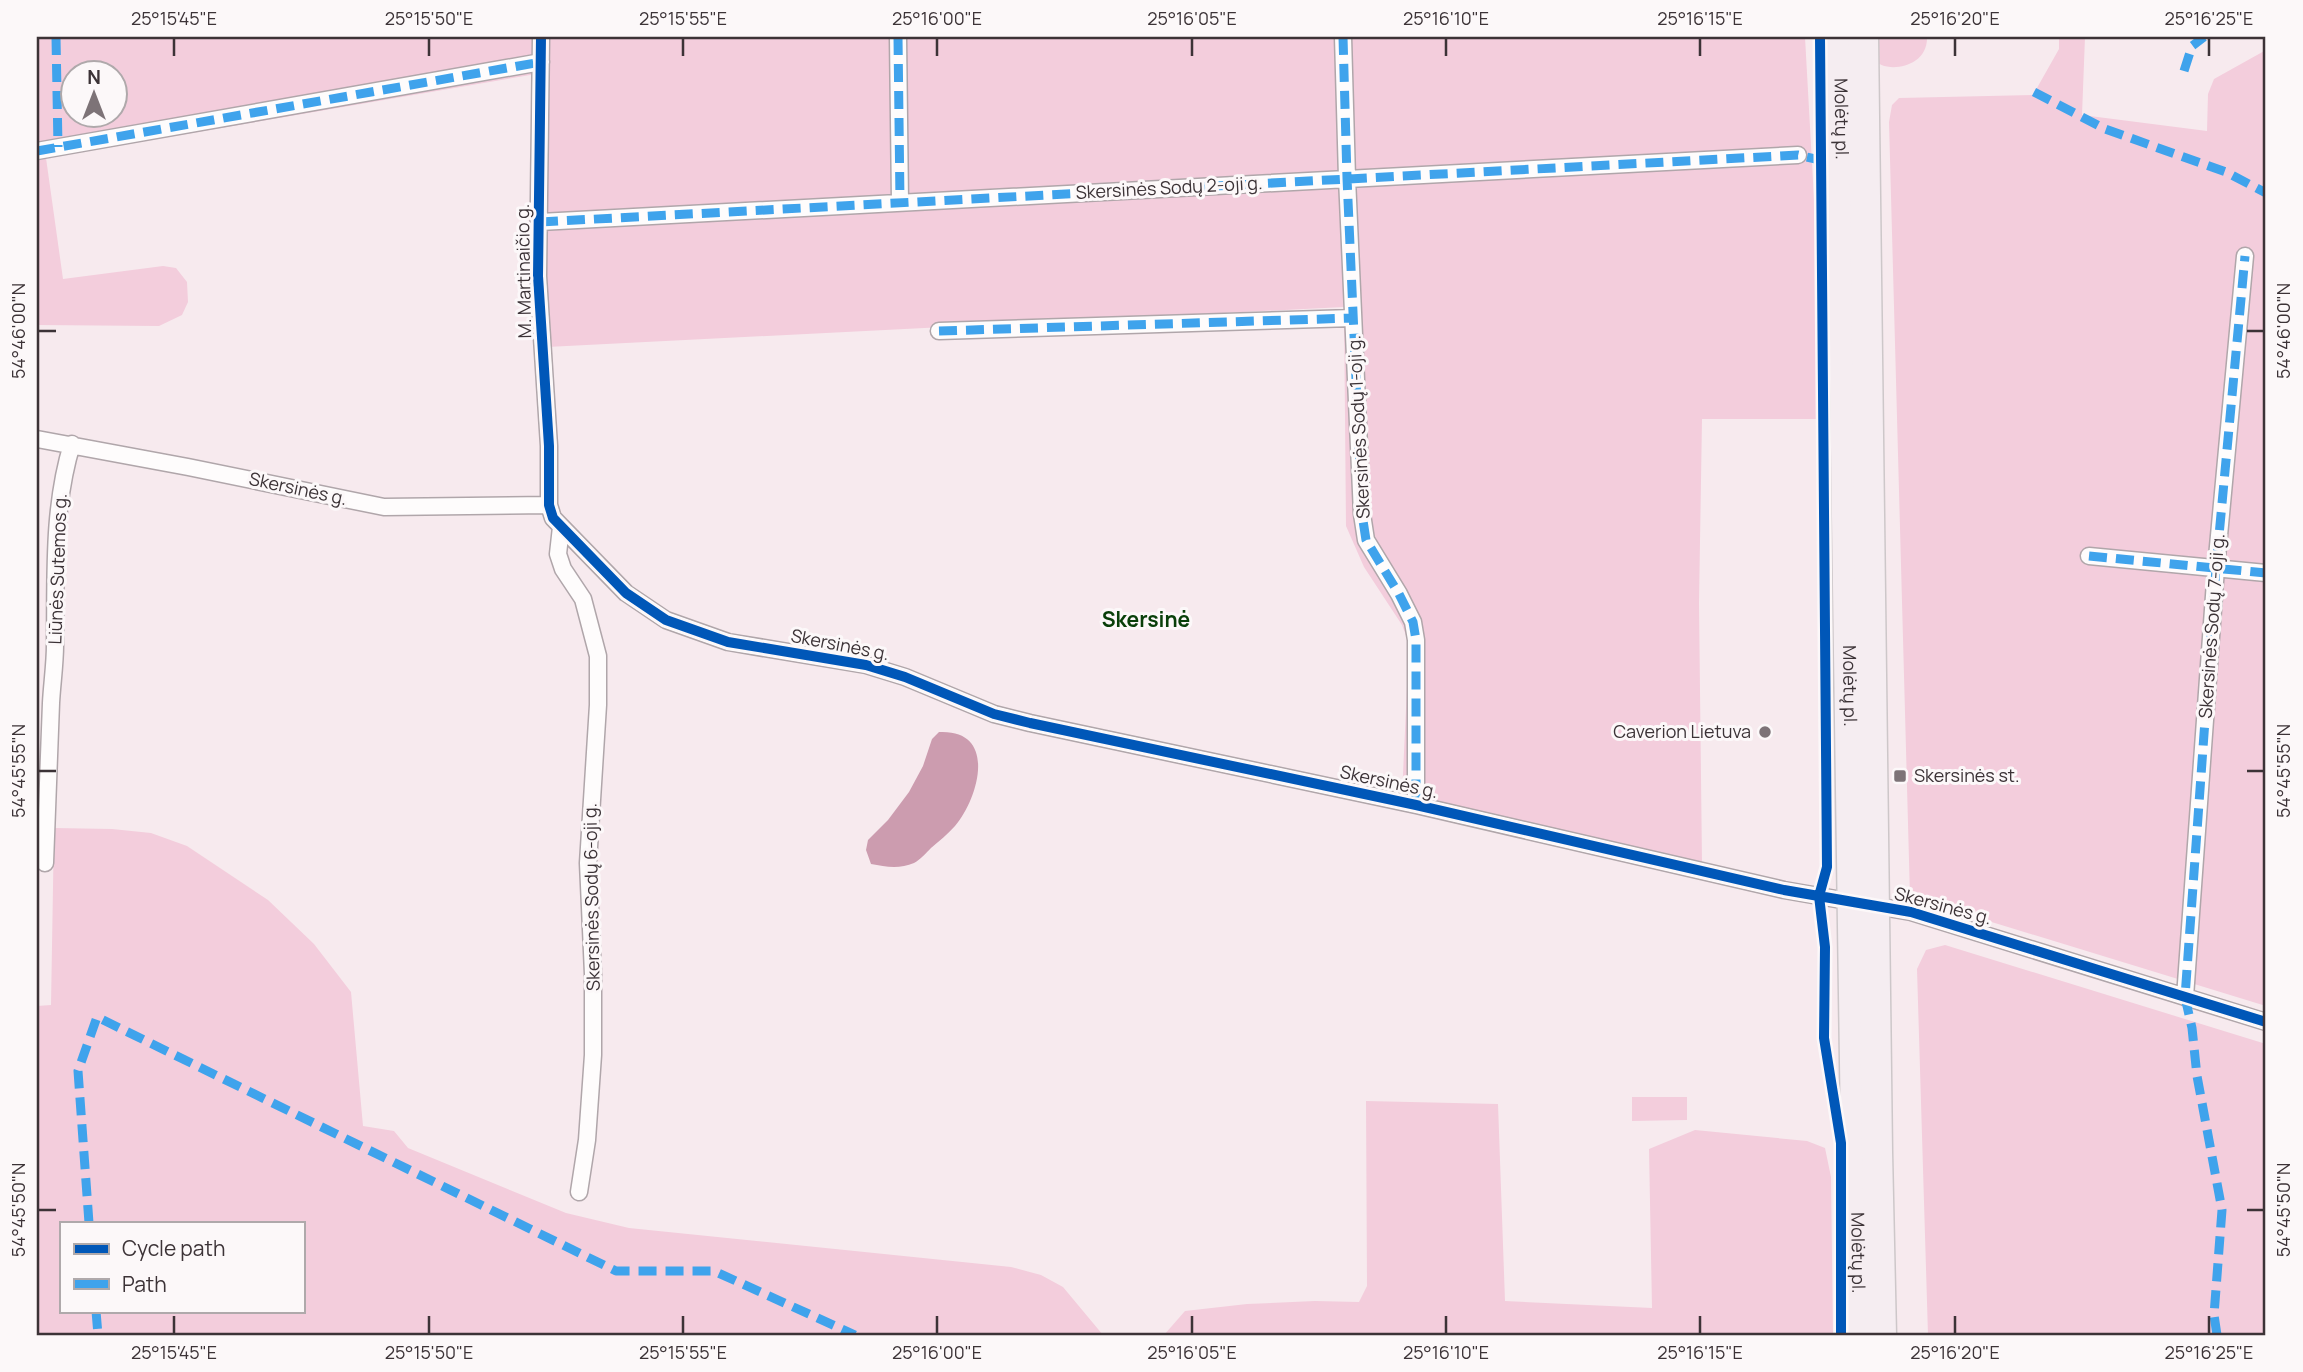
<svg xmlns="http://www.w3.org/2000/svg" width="2303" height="1372" viewBox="0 0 2303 1372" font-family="Manrope,sans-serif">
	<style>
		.green { fill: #f3cddc; fill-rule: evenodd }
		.water { fill: #cc9caf }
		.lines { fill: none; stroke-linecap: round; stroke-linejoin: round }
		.street-casing { stroke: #b0a6aa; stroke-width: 19 }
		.highway-casing { stroke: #cdc7c9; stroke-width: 33 }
		.street { stroke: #fefcfc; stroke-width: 16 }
		.highway { stroke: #f5edf1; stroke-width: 30 }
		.quiet { stroke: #3fa3ec; stroke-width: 9; stroke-dasharray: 18 9; stroke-linecap: butt }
		.cycleway-casing { stroke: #fcf8f9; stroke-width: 15 }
		.cycleway { stroke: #0057b8; stroke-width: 10 }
		.ticks { fill: none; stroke: #3c3337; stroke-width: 2.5 }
		.poi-dot { fill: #7d7377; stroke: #fcf8f9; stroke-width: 2.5 }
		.labels { text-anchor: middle; stroke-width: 6; stroke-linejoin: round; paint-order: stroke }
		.street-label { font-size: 18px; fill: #3c3337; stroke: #fcf8f9 }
		.poi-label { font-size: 18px; fill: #3c3337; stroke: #fcf8f9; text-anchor: end }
		.quarter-label { font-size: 21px; font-weight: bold; fill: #09400a; stroke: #fcf8f9 }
		.neatline { fill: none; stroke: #3c3337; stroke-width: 2.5 }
		.ticks-label { font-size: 18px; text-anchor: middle; fill: #3c3337 }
	</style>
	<rect width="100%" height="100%" fill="#f7eaee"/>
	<path class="green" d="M37 37H1805L1817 253 1818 419H1702L1699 603 1702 863 1402 796 1409 643 1402 625 1364 567 1346 526 1344 307 547 347 544 268 548 72 46 158 63 279 163 266 176 268 187 282 188 302 182 315 159 326 37 325ZM74 74H116V116H74Z
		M1873 37H1927C1928 71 1880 73 1875 59 1873 53 1874 43 1873 37Z
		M2059 37H2085L2082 115 2207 131 2208 94 2214 79 2266 50V1006L1910 897 1889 122 1892 105 1899 98 2033 95 2059 49Z
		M54 828 112 829 151 833 187 846 268 900 314 944 351 992 363 1126 394 1131 408 1148 566 1213 629 1228 1011 1267 1041 1275 1063 1287 1103 1335H37V1006L51 1005ZM61 1223H303V1311H61Z
		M1945 945 2266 1044V1335H1928L1917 969 1926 950Z
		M1632 1097H1687V1120L1632 1121Z
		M1366 1101 1498 1104 1505 1301 1652 1308 1649 1149 1695 1130 1807 1141 1825 1148 1831 1177 1833 1335H1164L1185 1311 1247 1304 1315 1301 1359 1302 1367 1286Z"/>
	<path class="water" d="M939 732C998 729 979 798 955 826 948 834 939 841 931 848 926 853 920 860 914 863 900 869 886 867 871 864L866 850 868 840 888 820 909 792 923 766 932 739Z"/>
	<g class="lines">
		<g class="street-casing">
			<path id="street" d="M541 37 538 276 549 446V505L553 518 626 593 666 620 728 642 866 665 905 677 994 714 1030 723 1416 805 1784 890 1911 912 2266 1022
				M898 37 900 202
				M1343 37 1347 178 1362 514 1366 540 1399 594 1413 622 1416 640V805
				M37 151 541 62
				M540 222 1798 155
				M939 331 1353 318
				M37 439 188 467 384 507 549 505
				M561 527 558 554 563 569 583 599 598 656V705L588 863 593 974V1055L587 1140 579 1192
				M2089 556 2266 573
				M45 863C47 810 49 757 51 703 52 684 55 664 55 645 56 578 52 509 72 444
				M2185 997 2216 568 2245 256"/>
		</g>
		<g class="highway-casing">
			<g id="highway">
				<path id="s1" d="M1840 37 1859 1335"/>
				<path d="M1863 37 1877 1152 1881 1335"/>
			</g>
		</g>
		<use href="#street" class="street"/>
		<use href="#highway" class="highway"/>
		<path class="quiet" d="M56 37 58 147
			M898 37 900 202
			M1343 37 1347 178 1362 514 1366 540 1399 594 1413 622 1416 640V805
			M2184 71 2192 46 2204 37
			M2034 92 2105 129 2226 172 2266 193
			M37 151 541 62
			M540 222 1798 155 1820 160
			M939 331 1353 318
			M2089 556 2266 573
			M89 1223 78 1071 97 1017 616 1271H714L855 1335
			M96 1311 98 1335
			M2217 1335 2214 1315 2222 1210 2197 1076 2192 1028 2185 997 2216 568 2245 256"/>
		<g class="cycleway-casing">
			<path id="cycleway" d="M541 37 538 276 549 446V505L553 518 626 593 666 620 728 642 866 665 905 677 994 714 1030 723 1416 805 1784 890 1911 912 2266 1022
				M1820 37 1827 867 1819 896 1825 947 1824 1038 1841 1143V1335"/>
		</g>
		<use href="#cycleway" class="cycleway"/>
	</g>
	<path class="ticks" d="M174 38V56M429 38V56M683 38V56M937 38V56M1192 38V56M1446 38V56M1700 38V56M1955 38V56M2209 38V56M38 331H56M2247 331H2264M38 771H56M2247 771H2264M38 1210H56M2247 1210H2264M174 1316V1334M429 1316V1334M683 1316V1334M937 1316V1334M1192 1316V1334M1446 1316V1334M1700 1316V1334M1955 1316V1334M2209 1316V1334"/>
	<g class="poi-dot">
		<circle cx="1765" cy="732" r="7"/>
		<rect x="1893" y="769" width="14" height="14" rx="3.5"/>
	</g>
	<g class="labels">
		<g class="street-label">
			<text dy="6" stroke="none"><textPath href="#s1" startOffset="82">Molėtų pl.</textPath></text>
			<text transform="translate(1169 188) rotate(-3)" y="6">Skersinės Sodų 2-oji g.</text>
			<text transform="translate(524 271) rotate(-91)" y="6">M. Martinaičio g.</text>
			<text transform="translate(1359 427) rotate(-93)" y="6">Skersinės Sodų 1-oji g.</text>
			<text transform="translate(298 489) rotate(12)" y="6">Skersinės g.</text>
			<text transform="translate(58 569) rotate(-88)" y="6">Liūnės Sutemos g.</text>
			<text transform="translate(2212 626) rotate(-86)" y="6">Skersinės Sodų 7-oji g.</text>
			<text transform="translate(840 645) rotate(11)" y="6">Skersinės g.</text>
			<text dy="6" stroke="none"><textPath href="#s1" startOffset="649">Molėtų pl.</textPath></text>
			<text transform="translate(1389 782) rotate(12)" y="6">Skersinės g.</text>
			<text transform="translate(592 897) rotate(-91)" y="6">Skersinės Sodų 6-oji g.</text>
			<text transform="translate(1943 906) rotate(15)" y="6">Skersinės g.</text>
			<text dy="6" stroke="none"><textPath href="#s1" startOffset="1216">Molėtų pl.</textPath></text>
		</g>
		<g class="poi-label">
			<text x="1751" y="738">Caverion Lietuva</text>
			<text x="1914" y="782" text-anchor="start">Skersinės st.</text>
		</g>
		<g class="quarter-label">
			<text x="1146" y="627">Skersinė</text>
		</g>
	</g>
	<rect width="2303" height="1372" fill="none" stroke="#fcf8f9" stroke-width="77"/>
	<rect x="60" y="1222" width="245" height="91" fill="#fcf8f9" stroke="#afa9ab" stroke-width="2"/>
	<rect x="74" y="1244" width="35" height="10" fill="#0057b8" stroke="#afa9ab" stroke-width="2"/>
	<text x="122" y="1256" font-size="21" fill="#3c3337">Cycle path</text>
	<rect x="74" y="1279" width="35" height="10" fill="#3fa3ec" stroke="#afa9ab" stroke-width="2"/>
	<text x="122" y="1292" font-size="21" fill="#3c3337">Path</text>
	<g transform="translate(94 94)"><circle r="33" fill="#fcf8f9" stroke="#afa9ab" stroke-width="2"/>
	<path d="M0-5L12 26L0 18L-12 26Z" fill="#7d7377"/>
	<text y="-10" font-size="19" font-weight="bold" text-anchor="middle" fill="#3c3337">N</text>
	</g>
	<rect x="38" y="38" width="2226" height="1296" class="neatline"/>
	<g class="ticks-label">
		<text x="174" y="25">25°15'45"E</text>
		<text x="429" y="25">25°15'50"E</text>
		<text x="683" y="25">25°15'55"E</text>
		<text x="937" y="25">25°16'00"E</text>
		<text x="1192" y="25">25°16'05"E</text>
		<text x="1446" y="25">25°16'10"E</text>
		<text x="1700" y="25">25°16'15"E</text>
		<text x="1955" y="25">25°16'20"E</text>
		<text x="2209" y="25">25°16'25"E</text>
		<text transform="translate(19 331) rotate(-90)" y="6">54°46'00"N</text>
		<text transform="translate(2284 331) rotate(-90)" y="6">54°46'00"N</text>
		<text transform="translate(19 771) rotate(-90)" y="6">54°45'55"N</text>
		<text transform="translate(2284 771) rotate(-90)" y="6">54°45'55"N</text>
		<text transform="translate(19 1210) rotate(-90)" y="6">54°45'50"N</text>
		<text transform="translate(2284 1210) rotate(-90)" y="6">54°45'50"N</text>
		<text x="174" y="1359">25°15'45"E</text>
		<text x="429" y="1359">25°15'50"E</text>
		<text x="683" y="1359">25°15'55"E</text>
		<text x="937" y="1359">25°16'00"E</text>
		<text x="1192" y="1359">25°16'05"E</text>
		<text x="1446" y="1359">25°16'10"E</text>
		<text x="1700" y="1359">25°16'15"E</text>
		<text x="1955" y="1359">25°16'20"E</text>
		<text x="2209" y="1359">25°16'25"E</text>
	</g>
</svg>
